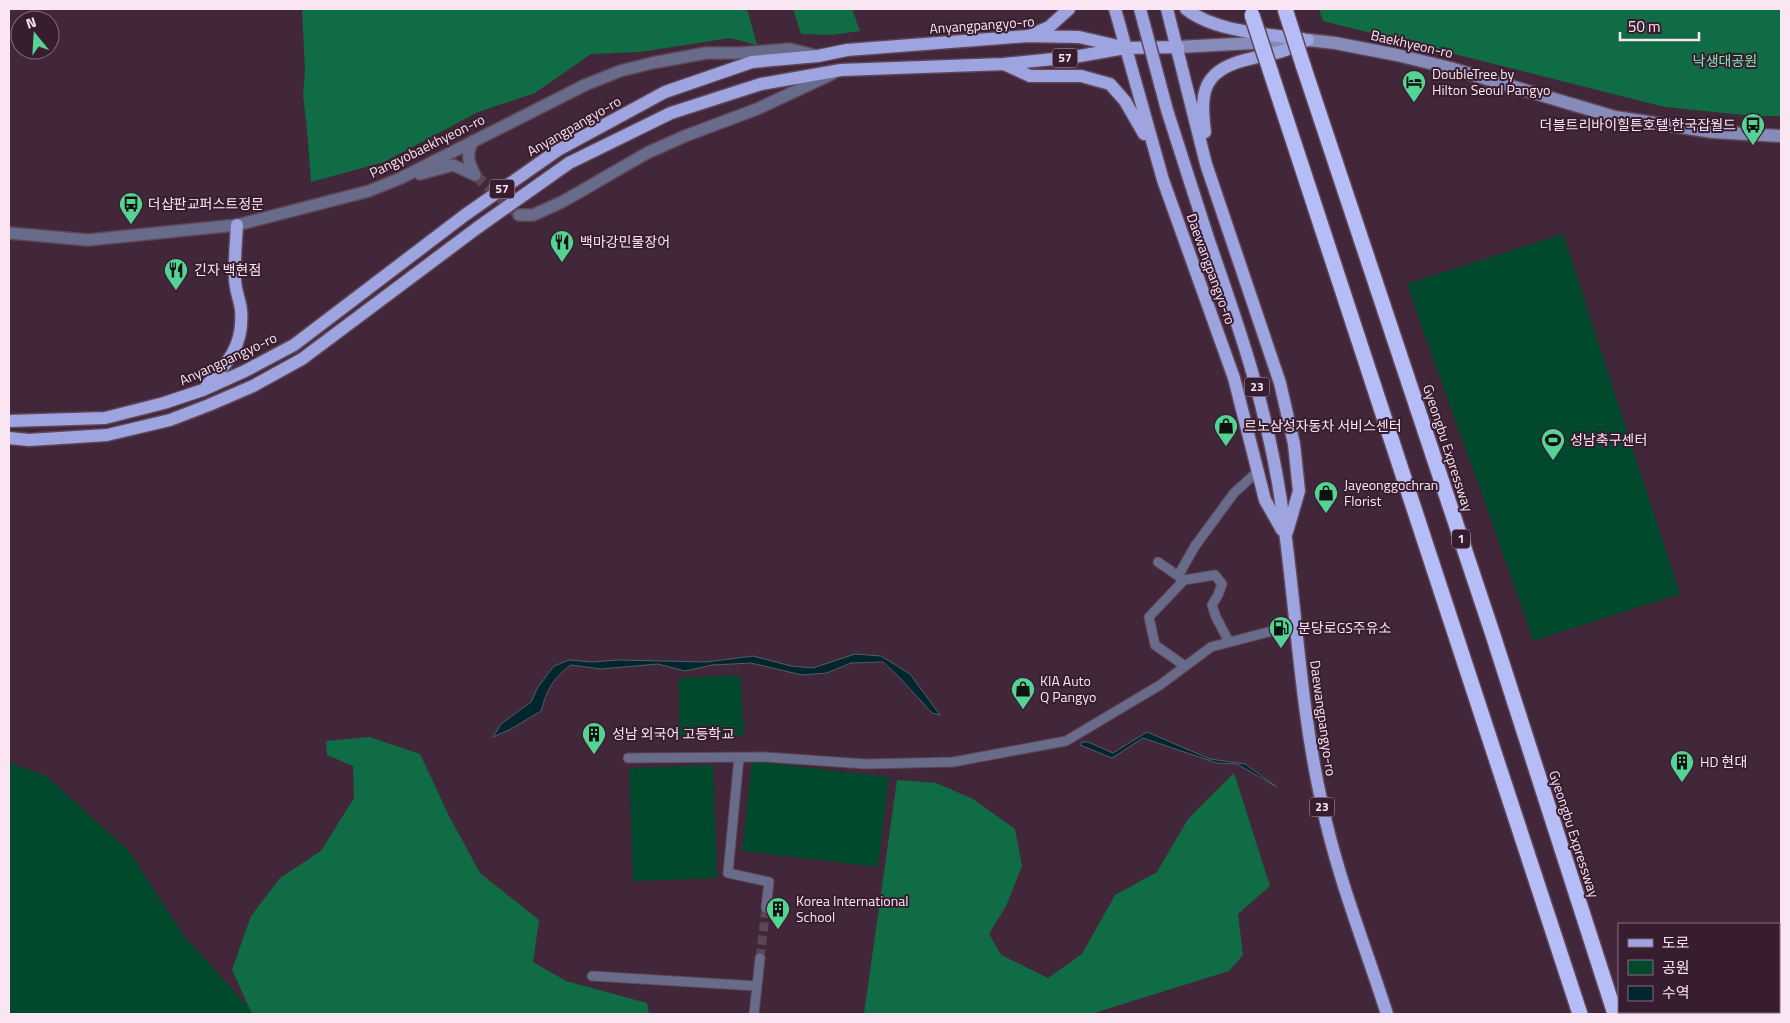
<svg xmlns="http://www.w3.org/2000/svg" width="1790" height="1023" viewBox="0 0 1790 1023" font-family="'Titillium Web','Noto Sans KR',sans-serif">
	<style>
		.green { fill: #00492c }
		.forest { fill: #106c45 }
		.water { fill: #03252e; stroke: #4d5f69 }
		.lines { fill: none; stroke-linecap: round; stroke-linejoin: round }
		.minor-tunnel { stroke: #5d4456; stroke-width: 9; stroke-dasharray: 9 4.5; stroke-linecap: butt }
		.tertiary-tunnel { stroke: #5d4456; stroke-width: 11; stroke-dasharray: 11 5.5; stroke-linecap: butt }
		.minor-casing { stroke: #5f4657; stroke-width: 11 }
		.tertiary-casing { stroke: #5f4657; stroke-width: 14 }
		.secondary-casing { stroke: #5f4657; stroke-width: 15 }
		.primary-casing { stroke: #5f4657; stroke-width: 15 }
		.motorway-casing { stroke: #5f4657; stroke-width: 18 }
		.minor { stroke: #686b89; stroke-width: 9 }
		.tertiary { stroke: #686b89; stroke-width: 11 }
		.secondary { stroke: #868bba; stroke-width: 12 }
		.primary { stroke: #9da4e0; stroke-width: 12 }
		.motorway { stroke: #b5bcf6; stroke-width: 15 }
		.primary-bridge-casing { stroke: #5f4657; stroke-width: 15; stroke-linecap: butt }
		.motorway-bridge-casing { stroke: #5f4657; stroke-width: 18; stroke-linecap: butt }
		.primary-bridge { stroke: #9da4e0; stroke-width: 12 }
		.motorway-bridge { stroke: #b5bcf6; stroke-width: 15 }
		.labels { text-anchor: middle; stroke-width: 4; stroke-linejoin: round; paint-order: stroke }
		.shield { fill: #381d30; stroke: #bfaab8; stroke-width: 1 }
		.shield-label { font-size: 12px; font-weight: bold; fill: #f9e6f2 }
		.street-label { font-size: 14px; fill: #f9e6f2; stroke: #381d30 }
		.park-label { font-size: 14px; fill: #7beab0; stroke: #381d30 }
		.poi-label { font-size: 14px; fill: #f9e6f2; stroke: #381d30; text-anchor: start }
	</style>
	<rect width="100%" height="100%" fill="#42273a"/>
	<path class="green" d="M1563 234 1680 594 1533 641C1493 521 1448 403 1407 284Z
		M740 675 744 735 679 738V678Z
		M752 761 889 777 878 867 742 851Z
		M9 762 46 776 129 851 183 935 255 1014H9Z
		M713 765 717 878 633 881 629 768Z"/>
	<path class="forest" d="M302 9H747L757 45 730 38 640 52 591 54 535 93 478 112 384 162 311 182 307 129 303 95 305 71Z
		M793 9H852L860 31 831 35 801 34Z
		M1319 9H1781V116H1754L1665 107 1323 21Z
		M369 737 420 754 449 816 480 873 539 920 533 962 566 981 647 1003 649 1014H252L232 970 251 916 280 878 321 851 354 798 353 766 327 755 326 741Z
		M1234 773 1270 886 1238 914 1243 955 1229 971 1091 1014H864L897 780 936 783 973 799 1015 829 1022 866 1006 906 989 934 1001 955 1048 978 1082 954 1115 895 1157 872 1188 819Z
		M1781 984V1014H1679L1688 1012H1779V985Z"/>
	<path class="water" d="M855 654 881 656 910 674 940 715 932 713 897 675 883 662 851 663 827 673 802 675 751 663 712 665 685 671 658 664 601 669 571 665C552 679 547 690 541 711L511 729 493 737 501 724 531 702 538 687 554 666 569 660 592 662 618 660 706 662 753 656 791 666 813 668Z
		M1147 732 1210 759 1245 764 1277 787 1237 764 1217 763 1143 738 1112 758 1080 745 1082 742H1088L1113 753Z"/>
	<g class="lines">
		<path class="minor-tunnel" d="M760 958 766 908"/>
		<path class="tertiary-tunnel" d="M475 175 519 215"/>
		<g class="minor-casing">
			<path id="minor" d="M1158 562 1184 580 1215 575 1222 584 1218 595 1212 605 1216 617 1229 642
				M1178 576 1195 546 1234 493 1258 471
				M1184 580 1149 617 1155 645 1185 666
				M739 757 728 873 769 882 766 908
				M628 758 765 757 866 764 953 762 1066 741 1160 685 1211 647 1295 625
				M592 976 757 986
				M754 1014 760 958"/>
		</g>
		<g class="tertiary-casing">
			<path id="tertiary" d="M473 141C466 154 468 162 475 175
				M420 174 453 165 475 175
				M519 215H533L562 202 647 153 685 136 757 109 832 74
				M9 233 88 240 237 225 369 191 401 178 585 85 620 71 652 63 706 53H741L790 49 814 55"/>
		</g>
		<g class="secondary-casing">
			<path id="secondary" d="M1178 47 1308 40 1335 43 1397 55 1450 68 1615 117 1713 132 1781 136"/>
		</g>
		<g class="primary-casing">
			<path id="primary" d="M1115 9 1163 180 1234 378 1265 500 1282 530
				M1167 9 1206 164 1280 383 1294 444 1299 491 1287 532
				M1186 9C1215 32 1267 34 1303 39
				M1033 34 1049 27 1069 9
				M1006 65 1030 76H1081L1110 84 1125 101 1144 134
				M1205 132C1203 115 1200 93 1211 79 1226 59 1261 58 1283 51 1291 48 1300 43 1308 40
				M1209 241C1239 327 1266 405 1280 495 1296 598 1299 703 1322 804 1337 876 1365 945 1387 1014
				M207 385C229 362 244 344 241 310 240 300 235 290 235 279 234 261 236 243 237 225
				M9 421 105 418 164 403 203 390 245 371 294 345 465 215 558 150 665 92 752 62 818 56 847 50 1028 36 1079 37 1118 46
				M9 438 29 440 107 435 170 420 209 405 253 386 302 359 477 228 569 163 671 113 761 84 841 70 1004 64 1074 57 1125 48 1178 47"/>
		</g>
		<g class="motorway-casing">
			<path id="motorway" d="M1303 65 1492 632 1615 1014
				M1270 70 1580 1014"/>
		</g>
		<use href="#minor" class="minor"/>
		<use href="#tertiary" class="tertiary"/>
		<use href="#secondary" class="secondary"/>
		<use href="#primary" class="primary"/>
		<use href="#motorway" class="motorway"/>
		<g class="primary-bridge-casing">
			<path id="primary-bridge" d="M1140 9 1167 110 1209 241"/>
		</g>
		<g class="motorway-bridge-casing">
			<path id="motorway-bridge" d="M1285 9 1303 65
				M1252 15 1270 70"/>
		</g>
		<use href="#primary-bridge" class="primary-bridge"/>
		<use href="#motorway-bridge" class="motorway-bridge"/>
	</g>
	<defs>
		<g id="hotel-pin" transform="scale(1.25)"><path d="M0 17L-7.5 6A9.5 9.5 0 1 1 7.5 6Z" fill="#54d395" stroke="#381d30"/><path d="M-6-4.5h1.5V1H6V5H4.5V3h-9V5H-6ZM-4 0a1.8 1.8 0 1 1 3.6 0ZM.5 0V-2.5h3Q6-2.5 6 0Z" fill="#111"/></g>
		<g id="bus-pin" transform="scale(1.25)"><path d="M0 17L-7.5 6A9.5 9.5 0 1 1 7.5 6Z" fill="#54d395" stroke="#381d30"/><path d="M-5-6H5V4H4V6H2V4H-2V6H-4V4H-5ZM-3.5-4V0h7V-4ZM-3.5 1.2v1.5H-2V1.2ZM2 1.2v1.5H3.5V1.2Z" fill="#111"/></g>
		<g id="restaurant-pin" transform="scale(1.25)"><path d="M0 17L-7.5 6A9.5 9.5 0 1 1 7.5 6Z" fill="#54d395" stroke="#381d30"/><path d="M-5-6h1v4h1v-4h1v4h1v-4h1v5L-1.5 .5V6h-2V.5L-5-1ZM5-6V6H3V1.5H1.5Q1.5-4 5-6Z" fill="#111"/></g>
		<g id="shop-pin" transform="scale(1.25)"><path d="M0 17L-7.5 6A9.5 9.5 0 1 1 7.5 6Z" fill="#54d395" stroke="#381d30"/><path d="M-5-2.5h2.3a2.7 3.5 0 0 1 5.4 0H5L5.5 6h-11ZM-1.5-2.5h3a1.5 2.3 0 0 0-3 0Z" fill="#111"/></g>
		<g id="stadium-pin" transform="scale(1.25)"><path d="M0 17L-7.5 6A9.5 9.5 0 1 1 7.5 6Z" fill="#54d395" stroke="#381d30"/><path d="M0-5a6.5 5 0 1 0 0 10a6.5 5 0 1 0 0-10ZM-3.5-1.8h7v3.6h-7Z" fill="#111"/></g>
		<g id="fuel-pin" transform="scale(1.25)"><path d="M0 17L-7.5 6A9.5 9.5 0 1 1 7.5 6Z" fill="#54d395" stroke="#381d30"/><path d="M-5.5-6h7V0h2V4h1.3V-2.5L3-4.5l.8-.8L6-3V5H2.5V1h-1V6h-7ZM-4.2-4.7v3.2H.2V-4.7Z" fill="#111"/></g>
		<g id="building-pin" transform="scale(1.25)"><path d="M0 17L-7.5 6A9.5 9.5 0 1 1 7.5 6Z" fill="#54d395" stroke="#381d30"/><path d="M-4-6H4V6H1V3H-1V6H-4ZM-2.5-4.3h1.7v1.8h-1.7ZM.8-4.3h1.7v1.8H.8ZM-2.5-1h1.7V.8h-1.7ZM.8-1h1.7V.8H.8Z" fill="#111"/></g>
	</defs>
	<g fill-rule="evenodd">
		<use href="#hotel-pin" x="1414" y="82"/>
		<use href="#bus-pin" x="1753" y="125"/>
		<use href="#bus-pin" x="131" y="204"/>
		<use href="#restaurant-pin" x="562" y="242"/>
		<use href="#restaurant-pin" x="176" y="270"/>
		<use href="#shop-pin" x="1226" y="426"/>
		<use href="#stadium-pin" x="1553" y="440"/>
		<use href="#shop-pin" x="1326" y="493"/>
		<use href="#fuel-pin" x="1281" y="628"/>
		<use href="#shop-pin" x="1023" y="689"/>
		<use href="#building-pin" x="594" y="734"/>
		<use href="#building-pin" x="1682" y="762"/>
		<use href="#building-pin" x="778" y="909"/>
	</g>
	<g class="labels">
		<g class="shield">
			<rect x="1052.5" y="48.5" width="25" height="19" rx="4"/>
			<rect x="489.5" y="179.5" width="25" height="19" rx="4"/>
			<rect x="1244.5" y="377.5" width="25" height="19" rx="4"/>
			<rect x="1452" y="529.5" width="18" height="19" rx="4"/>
			<rect x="1309.5" y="797.5" width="25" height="19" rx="4"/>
		</g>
		<g class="shield-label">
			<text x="1065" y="62">57</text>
			<text x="502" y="193">57</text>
			<text x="1257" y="391">23</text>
			<text x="1461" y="543">1</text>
			<text x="1322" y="811">23</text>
		</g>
		<g class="street-label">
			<text transform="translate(982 25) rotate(-4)" y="5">Anyangpangyo-ro</text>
			<text transform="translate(1412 44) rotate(13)" y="5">Baekhyeon-ro</text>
			<text transform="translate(574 126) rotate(-30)" y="5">Anyangpangyo-ro</text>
			<text transform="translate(427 146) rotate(-26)" y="5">Pangyobaekhyeon-ro</text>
			<text transform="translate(1211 269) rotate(70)" y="5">Daewangpangyo-ro</text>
			<text transform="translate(228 359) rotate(-25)" y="5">Anyangpangyo-ro</text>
			<text transform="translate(1448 448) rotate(72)" y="5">Gyeongbu Expressway</text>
			<text transform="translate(1323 718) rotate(82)" y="5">Daewangpangyo-ro</text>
			<text transform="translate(1574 834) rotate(72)" y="5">Gyeongbu Expressway</text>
		</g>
		<g class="park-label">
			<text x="1725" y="66">낙생대공원</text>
		</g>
		<g class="poi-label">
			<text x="1432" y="79">DoubleTree by<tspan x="1432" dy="16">Hilton Seoul Pangyo</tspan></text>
			<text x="1736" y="130" text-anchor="end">더블트리바이힐튼호텔.한국잡월드</text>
			<text x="148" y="209">더샵판교퍼스트정문</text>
			<text x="580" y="247">백마강민물장어</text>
			<text x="194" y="275">긴자 백현점</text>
			<text x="1244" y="431">르노삼성자동차 서비스센터</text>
			<text x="1570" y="445">성남축구센터</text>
			<text x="1344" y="490">Jayeonggochran<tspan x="1344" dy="16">Florist</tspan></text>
			<text x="1298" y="633">분당로GS주유소</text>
			<text x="1040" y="686">KIA Auto<tspan x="1040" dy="16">Q Pangyo</tspan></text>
			<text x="612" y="739">성남 외국어 고등학교</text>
			<text x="1700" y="767">HD 현대</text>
			<text x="796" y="906">Korea International<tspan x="796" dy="16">School</tspan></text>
		</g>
	</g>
	<rect width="1790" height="1023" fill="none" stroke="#f9e6f2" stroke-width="20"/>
	<rect x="1618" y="923" width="162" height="90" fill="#381d30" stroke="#856d7e"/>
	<rect x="1628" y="939" width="25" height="8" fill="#9da4e0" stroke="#856d7e"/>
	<text x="1662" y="948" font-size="15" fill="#f9e6f2">도로</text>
	<rect x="1628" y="960" width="25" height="15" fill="#00492c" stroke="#856d7e"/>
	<text x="1662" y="973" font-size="15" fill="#f9e6f2">공원</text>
	<rect x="1628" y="986" width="25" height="15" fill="#03252e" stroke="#856d7e"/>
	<text x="1662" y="998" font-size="15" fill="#f9e6f2">수역</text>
	<g transform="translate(35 35) rotate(342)"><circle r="24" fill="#381d30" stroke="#856d7e"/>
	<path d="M0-4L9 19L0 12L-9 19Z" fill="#54d395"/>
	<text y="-8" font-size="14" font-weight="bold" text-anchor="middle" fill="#f9e6f2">N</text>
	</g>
	<path d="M1620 32v8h79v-8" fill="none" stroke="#f9e6f2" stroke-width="2.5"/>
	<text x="1628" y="32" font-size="15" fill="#f9e6f2" stroke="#381d30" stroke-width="4" paint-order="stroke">50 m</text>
</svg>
